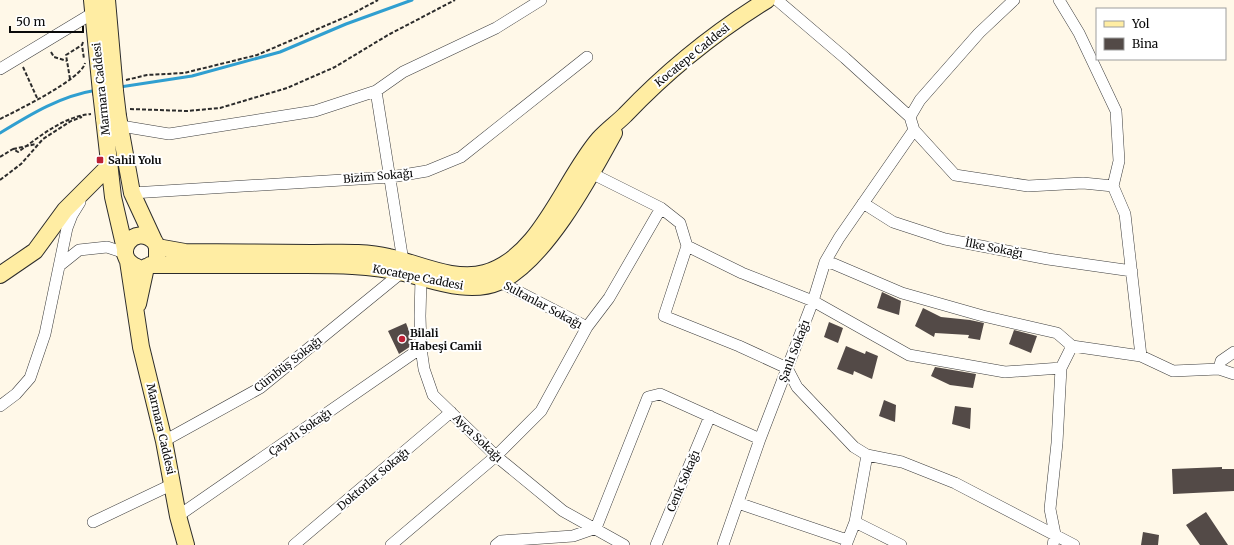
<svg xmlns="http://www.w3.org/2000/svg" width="1234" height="545" viewBox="0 0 1234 545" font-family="Merriweather,serif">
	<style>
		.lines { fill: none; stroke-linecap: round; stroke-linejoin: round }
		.stream { stroke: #309fd0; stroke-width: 3 }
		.building { fill: #534a47 }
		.street-casing { stroke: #3d3d3d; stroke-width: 12 }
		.secondary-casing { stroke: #2c2c2c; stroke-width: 18 }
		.path { stroke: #2c2c2c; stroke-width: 2; stroke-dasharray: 4 2; stroke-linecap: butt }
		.street { stroke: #fff; stroke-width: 11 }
		.secondary { stroke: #ffeda3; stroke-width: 16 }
		.secondary-bridge-casing { stroke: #2c2c2c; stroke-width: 18; stroke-linecap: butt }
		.secondary-bridge { stroke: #ffeda3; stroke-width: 16 }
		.poi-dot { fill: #bd2035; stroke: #fff; stroke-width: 1.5 }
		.labels { text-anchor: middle; stroke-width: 4; stroke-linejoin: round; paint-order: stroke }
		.street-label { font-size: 11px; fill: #0a0a0a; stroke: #fff }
		.poi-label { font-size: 11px; font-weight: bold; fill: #0a0a0a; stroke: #fff; text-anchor: start }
	</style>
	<rect width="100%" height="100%" fill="#fff8e8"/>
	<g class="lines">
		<path class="stream" d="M120 87 192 76 280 52 346 24 412 0
			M0 133C31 114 60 96 97 90"/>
	</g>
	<path class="building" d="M882 292 901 301 899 315 877 308Z
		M923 308 941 317 970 320 984 323 980 340 968 338 969 335 935 333 934 337 915 326Z
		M829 322 843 328 838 343 824 337Z
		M406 323 414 344 399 354 388 331Z
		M1014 330 1037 336 1031 353 1009 344Z
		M846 346 865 354 866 351 878 356 872 379 854 371 853 375 837 369Z
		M935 367 976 374 973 388 950 385 931 376Z
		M884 400 896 405 895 422 879 416Z
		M955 406 971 408 970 429 952 424Z
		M1222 467V469H1234V491L1173 494 1172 469Z
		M1206 512 1228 545H1200L1186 525Z
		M1143 532 1159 535 1158 545H1141Z"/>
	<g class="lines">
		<g class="street-casing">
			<path id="street" d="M777 0 845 58 910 117 914 130 955 175 1028 186 1083 183 1113 186 1125 214 1141 356
				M1059 0 1079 33 1116 111 1119 161 1113 186
				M0 69 93 13
				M910 117 920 100 979 33 1014 0
				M121 126 169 134 315 111 376 91
				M914 130 839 238 825 262 834 264 902 293 983 316 1057 333 1072 346
				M591 173 661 208 680 223 687 246 742 273 813 301 909 355 1005 372 1061 368 1057 443 1050 509 1055 534 1053 545
				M132 193 391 177 427 171 461 157 587 57
				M863 203 893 222 945 239 1048 259 1132 271
				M687 246 664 316 739 346 787 368 797 387 854 447 867 455 902 462 955 483 1074 545
				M403 261 376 91 403 72 496 28 541 0
				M59 266 79 250 107 247 125 253
				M421 278 420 316 421 348 424 369 433 395 496 456 563 511 624 545
				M500 282 587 327
				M1061 368 1072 346 1141 356 1173 371 1219 369 1234 374
				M1219 369 1221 361 1234 352
				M0 406 16 394 30 378 45 334 67 228 72 215 80 202
				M760 439 813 301 825 262
				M164 441 260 388 401 273
				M738 503 847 540
				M178 516 421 348
				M93 522 173 484
				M855 522 901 545
				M294 545 451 412
				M391 545 496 456 541 411 587 327 609 298 661 208
				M496 545 501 541 573 536 596 528 648 397 660 394 760 439 723 545
				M656 545 710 416
				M846 545 855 522 867 455"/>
		</g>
		<g class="secondary-casing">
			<path id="secondary" d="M92 0 101 92
				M107 0 115 91
				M118 116 132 193 157 247V257
				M104 118 113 197 125 249
				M157 247 185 252C227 252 269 253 311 253 337 253 364 251 389 257 418 263 454 282 485 273 541 257 564 179 599 139 607 130 617 123 625 115 667 71 715 32 767 0
				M128 261 141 347 164 441 178 516 186 545
				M150 265C197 265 243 265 290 265 328 265 367 264 404 273 433 280 469 295 499 282 545 261 590 177 614 133
				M137 267C110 256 134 221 155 242
				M0 275 35 251 65 210 109 166
				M138 304 146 267"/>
		</g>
		<path class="path" d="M83 42 82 45 84 59
			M51 52 54 57 67 61
			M23 67 38 100
			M70 79 66 55 82 45
			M126 80 147 75 184 73 257 55 348 16 378 0
			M130 109 187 111 220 108 287 88 335 67 388 35 455 0
			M0 119C16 111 82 79 85 63
			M13 149 36 144
			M0 157 13 149 18 152C41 136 62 117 91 114
			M0 180 21 164 43 139 71 121 82 117"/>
		<use href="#street" class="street"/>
		<use href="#secondary" class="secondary"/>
		<g class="secondary-bridge-casing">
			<path id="secondary-bridge" d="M115 91 118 116
				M101 92 104 118"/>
		</g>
		<use href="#secondary-bridge" class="secondary-bridge"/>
	</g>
	<g class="poi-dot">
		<rect x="96" y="156" width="8" height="8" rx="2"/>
		<circle cx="402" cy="339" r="4"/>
	</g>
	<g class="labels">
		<g class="street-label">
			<text transform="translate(692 55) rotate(-39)" y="4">Kocatepe Caddesi</text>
			<text transform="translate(101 89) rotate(-96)" y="4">Marmara Caddesi</text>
			<text transform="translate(378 176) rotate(-5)" y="4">Bizim Sokağı</text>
			<text transform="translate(994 248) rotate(11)" y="4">İlke Sokağı</text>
			<text transform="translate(418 277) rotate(11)" y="4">Kocatepe Caddesi</text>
			<text transform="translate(543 305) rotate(28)" y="4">Sultanlar Sokağı</text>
			<text transform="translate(794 351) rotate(-69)" y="4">Şanlı Sokağı</text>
			<text transform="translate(288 364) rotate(-38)" y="4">Cümbüş Sokağı</text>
			<text transform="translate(161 429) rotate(77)" y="4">Marmara Caddesi</text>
			<text transform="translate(300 432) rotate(-35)" y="4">Çayırlı Sokağı</text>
			<text transform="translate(478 438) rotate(44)" y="4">Ayça Sokağı</text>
			<text transform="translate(373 479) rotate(-40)" y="4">Doktorlar Sokağı</text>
			<text transform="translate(683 481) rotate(-67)" y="4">Cenk Sokağı</text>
		</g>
		<g class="poi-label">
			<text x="108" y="164">Sahil Yolu</text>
			<text x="410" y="337">Bilali<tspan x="410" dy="13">Habeşi Camii</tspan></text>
		</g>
	</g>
	<rect x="1096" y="8" width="130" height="52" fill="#ffffff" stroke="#9d9d9d"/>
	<rect x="1104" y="21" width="20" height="6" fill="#ffeda3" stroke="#9d9d9d"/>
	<text x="1132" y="28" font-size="12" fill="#0a0a0a">Yol</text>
	<rect x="1104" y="38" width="20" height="12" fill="#534a47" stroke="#9d9d9d"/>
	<text x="1132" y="48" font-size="12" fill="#0a0a0a">Bina</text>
	<path d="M10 26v6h73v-6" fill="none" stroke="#0a0a0a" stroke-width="2"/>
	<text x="16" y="26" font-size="12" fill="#0a0a0a" stroke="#ffffff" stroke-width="3" paint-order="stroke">50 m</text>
</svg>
